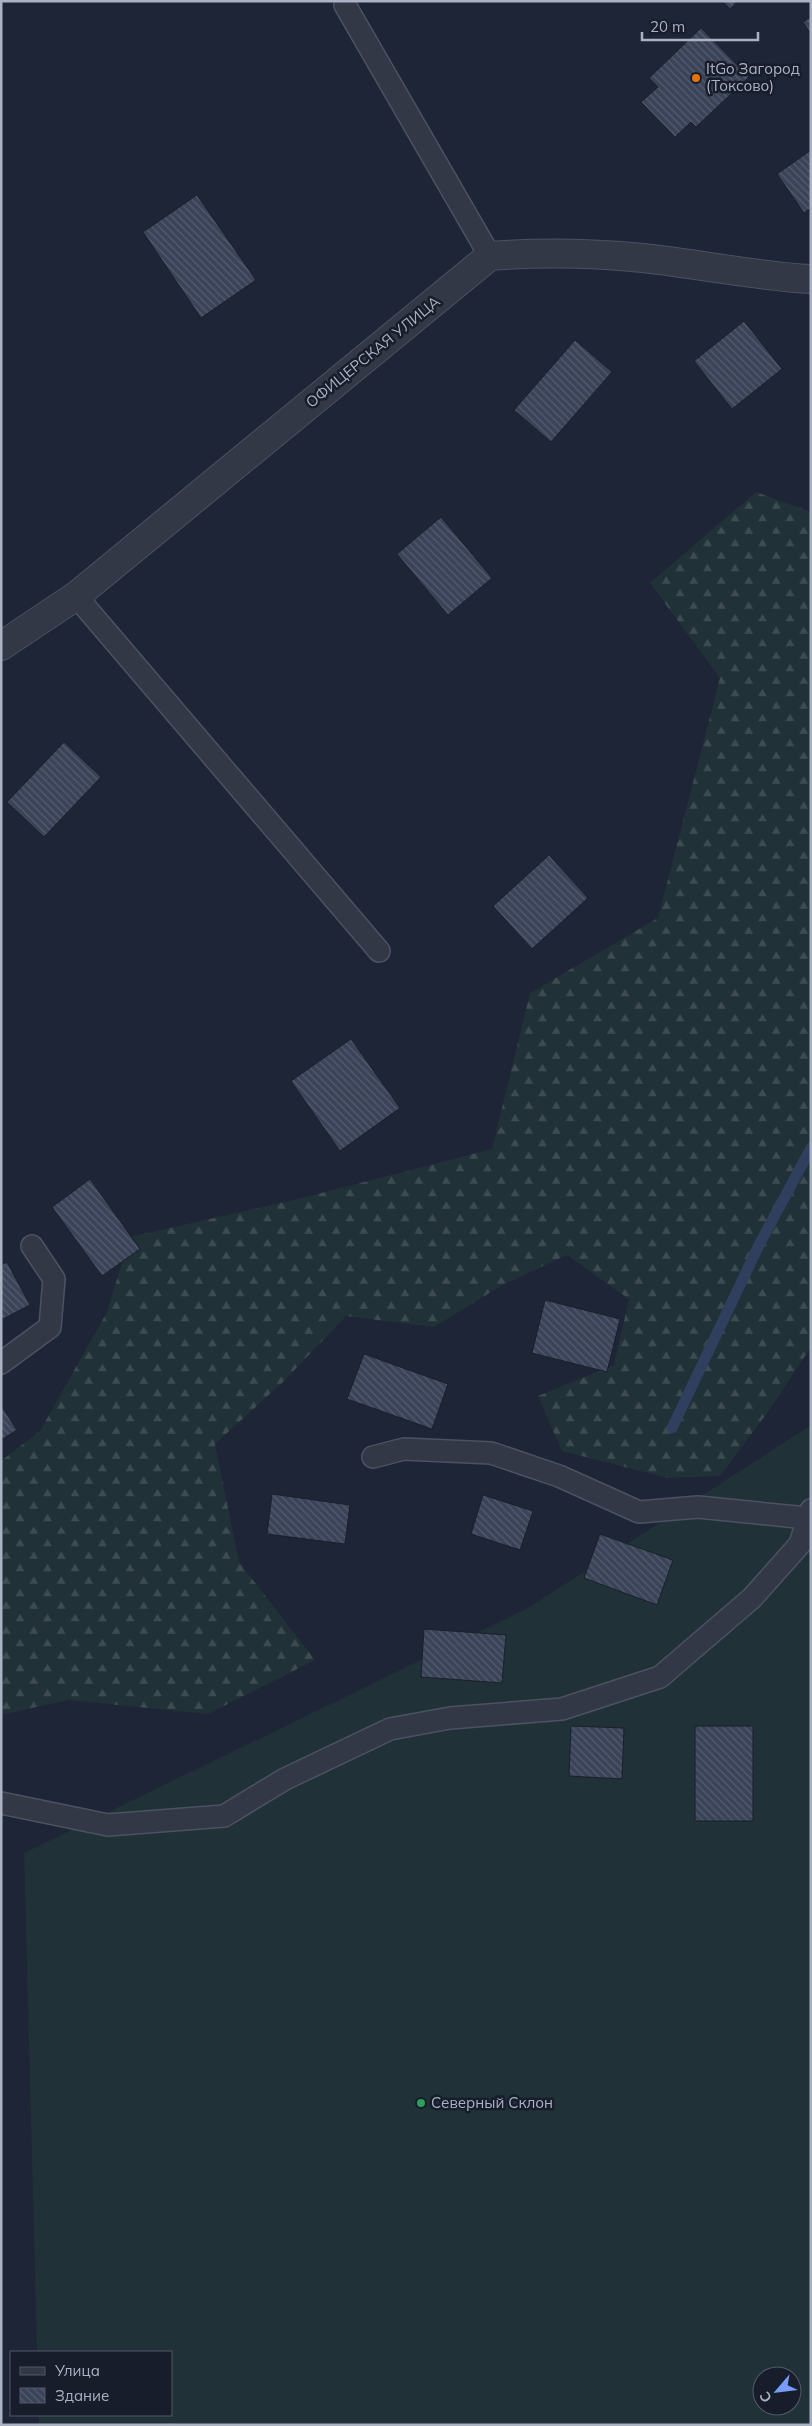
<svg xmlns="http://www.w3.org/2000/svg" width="812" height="2426" viewBox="0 0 812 2426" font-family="Mulish,sans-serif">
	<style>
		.grass { fill: #203137; fill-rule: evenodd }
		.forest { fill: url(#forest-firs) }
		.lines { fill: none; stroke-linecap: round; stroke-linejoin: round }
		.stream { stroke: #303f5e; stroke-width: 11 }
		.building { fill: url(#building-back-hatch); stroke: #191f2d }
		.service-casing { stroke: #4c5262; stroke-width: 24 }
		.tertiary-casing { stroke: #4c5262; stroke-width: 30 }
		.service { stroke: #323846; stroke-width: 21 }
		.tertiary { stroke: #323846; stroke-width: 28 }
		.food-dot { fill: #e8710a; stroke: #171d2b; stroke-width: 2 }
		.leisure-dot { fill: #2e9e5b; stroke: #171d2b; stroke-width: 2 }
		.labels { text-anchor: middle; stroke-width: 5; stroke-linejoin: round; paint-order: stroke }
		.poi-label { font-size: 15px; fill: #abb2c4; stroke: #171d2b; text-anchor: start }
		.street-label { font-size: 15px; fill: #abb2c4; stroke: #171d2b }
	</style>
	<defs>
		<pattern id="forest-firs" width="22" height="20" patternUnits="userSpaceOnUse" patternTransform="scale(1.25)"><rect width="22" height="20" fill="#203137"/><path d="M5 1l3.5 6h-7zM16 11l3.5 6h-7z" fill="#3e4c52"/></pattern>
		<pattern id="building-back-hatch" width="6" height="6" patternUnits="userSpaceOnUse" patternTransform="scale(1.25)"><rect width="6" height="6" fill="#3a4357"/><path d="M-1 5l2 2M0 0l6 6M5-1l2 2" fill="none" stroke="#545c6e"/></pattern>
	</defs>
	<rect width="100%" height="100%" fill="#1e2536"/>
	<path class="grass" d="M811 1425V2425H39V2415H171V2352H37L24 1853 528 1608ZM762 2376H792V2406H762Z"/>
	<path class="forest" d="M756 492 811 512V1347L768 1412 720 1476 668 1478 562 1451 538 1396 614 1365 629 1299 567 1255 504 1284 434 1327 346 1316 282 1383 215 1444 239 1562 315 1660 208 1714 68 1700 1 1715V1461L40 1431 107 1312 130 1237 302 1198 492 1149 530 993 658 918 720 678 650 583Z"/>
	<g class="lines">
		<path class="stream" d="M672 1428 759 1245 811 1148"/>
	</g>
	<path class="building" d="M722 1H738L730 9Z
		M811 17V34L803 22Z
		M701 28 749 77 696 127 691 122 675 137 641 102 658 87 649 78Z
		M811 150V208L804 213 777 174Z
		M197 195 256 280 201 318 143 232Z
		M744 321 782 369 732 409 694 361Z
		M575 340 612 372 551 442 514 410Z
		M441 517 492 578 448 615 397 554Z
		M64 742 101 777 44 837 7 802Z
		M549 855 588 898 532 949 493 906Z
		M351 1039 400 1108 340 1151 291 1081Z
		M90 1179 140 1249 102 1276 52 1207Z
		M7 1262 30 1305 1 1320V1265Z
		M545 1300 620 1319 607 1372 532 1353Z
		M364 1354 448 1384 432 1429 347 1399Z
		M1 1405 17 1430 1 1440Z
		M272 1494 350 1505 345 1544 267 1534Z
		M483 1495 533 1511 520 1550 471 1534Z
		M600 1534 673 1560 657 1605 584 1578Z
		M424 1629 506 1635 502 1683 421 1677Z
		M571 1726 624 1728 622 1779 569 1776Z
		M695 1726H753V1821H695Z"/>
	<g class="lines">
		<g class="service-casing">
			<path id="service" d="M345 5 490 256
				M76 596 379 951
				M1 1363 50 1327 54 1279 32 1246
				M373 1457 404 1449 491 1453 559 1476 639 1512 698 1507 807 1518
				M1 1803 108 1825 224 1816 285 1779 390 1729 450 1718 562 1709 660 1677 752 1598 800 1544 811 1510"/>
		</g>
		<g class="tertiary-casing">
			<path id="tertiary" d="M1 646 76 596 490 256C541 252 592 253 643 258 699 264 755 276 811 279"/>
		</g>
		<use href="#service" class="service"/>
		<use href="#tertiary" class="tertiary"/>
	</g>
	<circle class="food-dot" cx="696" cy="78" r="5"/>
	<circle class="leisure-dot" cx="421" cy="2103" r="5"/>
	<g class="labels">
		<g class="poi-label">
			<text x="706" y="74">ItGo Загород<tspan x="706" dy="17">(Токсово)</tspan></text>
			<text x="431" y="2108">Северный Склон</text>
		</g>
		<g class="street-label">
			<text transform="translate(373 352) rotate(-39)" y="5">ОФИЦЕРСКАЯ УЛИЦА</text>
		</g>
	</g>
	<rect width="812" height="2426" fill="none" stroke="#abb2c4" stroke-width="5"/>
	<rect x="10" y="2351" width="162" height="65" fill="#171d2b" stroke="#525968"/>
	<rect x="20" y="2367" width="25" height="8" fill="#323846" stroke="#525968"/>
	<text x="55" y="2376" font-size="15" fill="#abb2c4">Улица</text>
	<rect x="20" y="2388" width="25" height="15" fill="url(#building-back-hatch)" stroke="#525968"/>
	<text x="55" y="2401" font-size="15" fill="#abb2c4">Здание</text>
	<g transform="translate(777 2391) rotate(242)"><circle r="24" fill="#171d2b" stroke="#525968"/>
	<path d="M0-4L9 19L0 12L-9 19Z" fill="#799bfb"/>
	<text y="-8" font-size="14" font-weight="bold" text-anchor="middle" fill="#abb2c4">С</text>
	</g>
	<path d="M642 32v8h116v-8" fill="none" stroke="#abb2c4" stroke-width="2.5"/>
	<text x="650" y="32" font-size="15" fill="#abb2c4" stroke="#171d2b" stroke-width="4" paint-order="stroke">20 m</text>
</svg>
